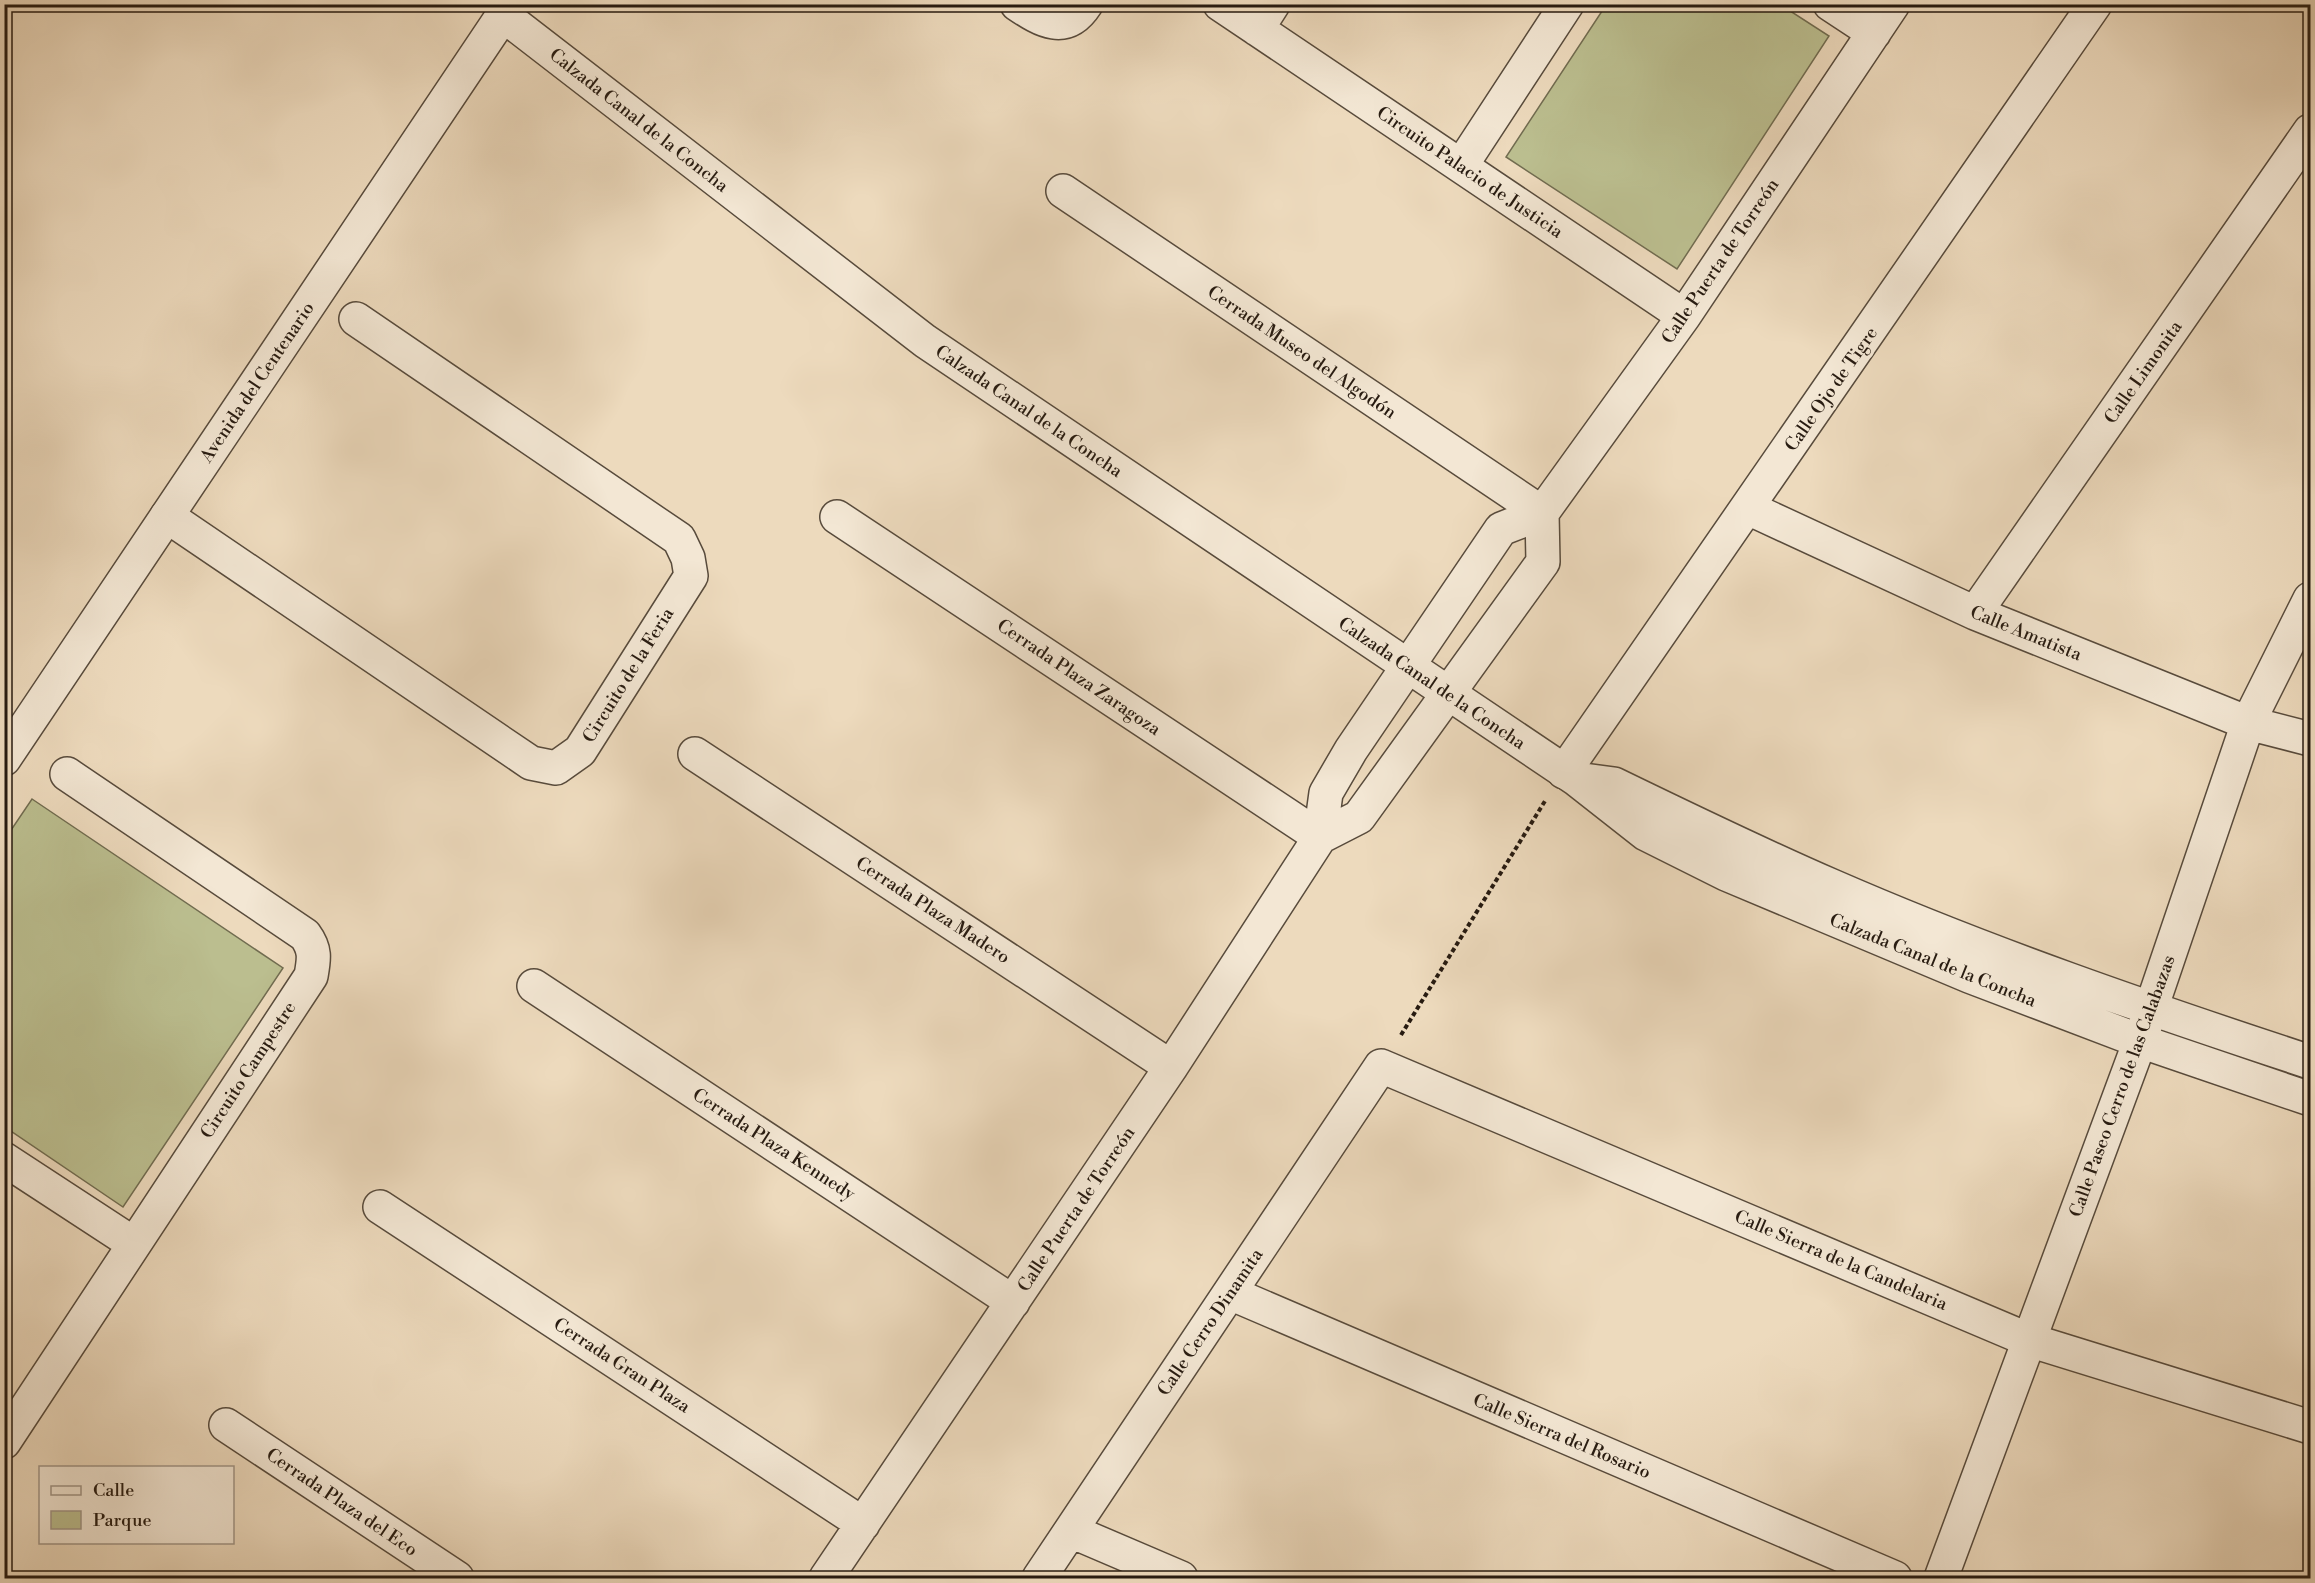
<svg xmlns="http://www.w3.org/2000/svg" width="2315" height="1583" viewBox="0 0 2315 1583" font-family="'Libre Bodoni',serif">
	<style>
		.green { fill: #bbbe8f; stroke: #716c50; stroke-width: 1.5 }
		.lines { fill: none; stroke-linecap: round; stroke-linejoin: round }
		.minor-casing { stroke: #584b3c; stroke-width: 36 }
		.tertiary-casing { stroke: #584b3c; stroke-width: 36 }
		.path { stroke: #271b11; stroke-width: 4; stroke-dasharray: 4.5 3; stroke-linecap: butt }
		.minor { stroke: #f3e7d4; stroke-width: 33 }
		.tertiary { stroke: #f3e7d4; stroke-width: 33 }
		.labels { text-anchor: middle; stroke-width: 6; stroke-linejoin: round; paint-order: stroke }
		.street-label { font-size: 18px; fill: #271b11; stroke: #f3e7d4 }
	</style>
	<rect width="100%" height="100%" fill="#eddabd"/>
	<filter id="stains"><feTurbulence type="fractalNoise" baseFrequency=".00333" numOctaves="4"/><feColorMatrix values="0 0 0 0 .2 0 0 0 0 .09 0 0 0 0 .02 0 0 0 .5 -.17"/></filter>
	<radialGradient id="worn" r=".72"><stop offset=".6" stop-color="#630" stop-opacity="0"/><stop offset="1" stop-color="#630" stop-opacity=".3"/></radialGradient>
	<path class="green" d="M1606 5H1781L1829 36 1677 269 1506 157Z
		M32 799 283 968 123 1207 5 1127V839Z"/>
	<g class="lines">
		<g class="minor-casing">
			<path id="minor" d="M1017 4C1042 21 1066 35 1086 4
				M1220 4 1684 316
				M1830 4 1874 33
				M1257 29 1273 4
				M1461 166 1567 4
				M1063 191 1542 513
				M1748 508 1975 613 2248 723 2310 739
				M167 516 531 763 556 768 580 751 691 576 688 558 679 539 356 319
				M837 517 1320 837
				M1975 613 2310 131
				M695 754 1171 1067
				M1564 772 2095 4
				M1320 837 1359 817 1543 562 1542 513
				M534 986 1013 1302
				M4 1159 134 1244
				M380 1207 863 1524
				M1230 1293 1895 1578
				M226 1425 457 1578
				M4 1442 311 976C314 959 316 950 305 935L67 774
				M1071 1531 1181 1578
				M826 1578 1171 1067 1320 837 1326 793 1351 750 1501 529 1542 513 1684 316 1893 4
				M1039 1578 1381 1066 2029 1340 2310 1427
				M1941 1578 2140 1041 2248 723 2310 599"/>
		</g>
		<g class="tertiary-casing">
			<path id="tertiary" d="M4 759 503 15 925 341 1576 779 1646 834 1726 874 1969 976 2140 1041 2310 1099
				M1584 780 1614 784C1686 819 1758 854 1832 886 1988 954 2149 1009 2310 1062"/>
		</g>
		<path class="path" d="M1401 1035 1545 801"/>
		<use href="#minor" class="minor"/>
		<use href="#tertiary" class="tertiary"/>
	</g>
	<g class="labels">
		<g class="street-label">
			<text transform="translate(639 120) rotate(38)" y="6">Calzada Canal de la Concha</text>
			<text transform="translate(1470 172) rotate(34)" y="6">Circuito Palacio de Justicia</text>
			<text transform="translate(1720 261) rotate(-56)" y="6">Calle Puerta de Torreón</text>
			<text transform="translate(1302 352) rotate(34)" y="6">Cerrada Museo del Algodón</text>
			<text transform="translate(2143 372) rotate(-55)" y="6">Calle Limonita</text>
			<text transform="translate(257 382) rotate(-56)" y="6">Avenida del Centenario</text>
			<text transform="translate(1831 389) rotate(-55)" y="6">Calle Ojo de Tigre</text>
			<text transform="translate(1029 411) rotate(34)" y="6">Calzada Canal de la Concha</text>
			<text transform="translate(2026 633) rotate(22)" y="6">Calle Amatista</text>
			<text transform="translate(628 675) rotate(-58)" y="6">Circuito de la Feria</text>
			<text transform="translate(1079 677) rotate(34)" y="6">Cerrada Plaza Zaragoza</text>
			<text transform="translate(1432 683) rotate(34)" y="6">Calzada Canal de la Concha</text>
			<text transform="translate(933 910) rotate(33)" y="6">Cerrada Plaza Madero</text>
			<text transform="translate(1933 960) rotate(22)" y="6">Calzada Canal de la Concha</text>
			<text transform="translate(248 1070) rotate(-57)" y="6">Circuito Campestre</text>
			<text transform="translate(2122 1086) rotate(-70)" y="6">Calle Paseo Cerro de las Calabazas</text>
			<text transform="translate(774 1144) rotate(33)" y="6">Cerrada Plaza Kennedy</text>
			<text transform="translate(1076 1209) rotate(-56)" y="6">Calle Puerta de Torreón</text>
			<text transform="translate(1841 1260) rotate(23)" y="6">Calle Sierra de la Candelaria</text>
			<text transform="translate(1210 1322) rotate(-56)" y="6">Calle Cerro Dinamita</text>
			<text transform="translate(622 1365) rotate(33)" y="6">Cerrada Gran Plaza</text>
			<text transform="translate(1562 1436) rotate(23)" y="6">Calle Sierra del Rosario</text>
			<text transform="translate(342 1502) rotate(34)" y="6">Cerrada Plaza del Eco</text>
		</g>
	</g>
	<rect width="2315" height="1583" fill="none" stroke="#eddabd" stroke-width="24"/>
	<rect x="6" y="6" width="2303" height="1571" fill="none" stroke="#271b11" stroke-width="3"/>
	<rect x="12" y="12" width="2291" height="1559" fill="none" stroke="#271b11" stroke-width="1.5"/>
	<rect x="39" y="1466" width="195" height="78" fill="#f3e7d4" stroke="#a19586" stroke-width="1.5"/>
	<rect x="51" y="1486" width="30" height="9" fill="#f3e7d4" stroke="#a19586" stroke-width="1.5"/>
	<text x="93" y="1496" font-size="18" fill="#271b11">Calle</text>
	<rect x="51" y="1511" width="30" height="18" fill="#bbbe8f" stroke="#a19586" stroke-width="1.5"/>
	<text x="93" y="1526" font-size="18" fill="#271b11">Parque</text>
	<rect width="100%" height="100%" filter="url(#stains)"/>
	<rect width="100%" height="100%" fill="url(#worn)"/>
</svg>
